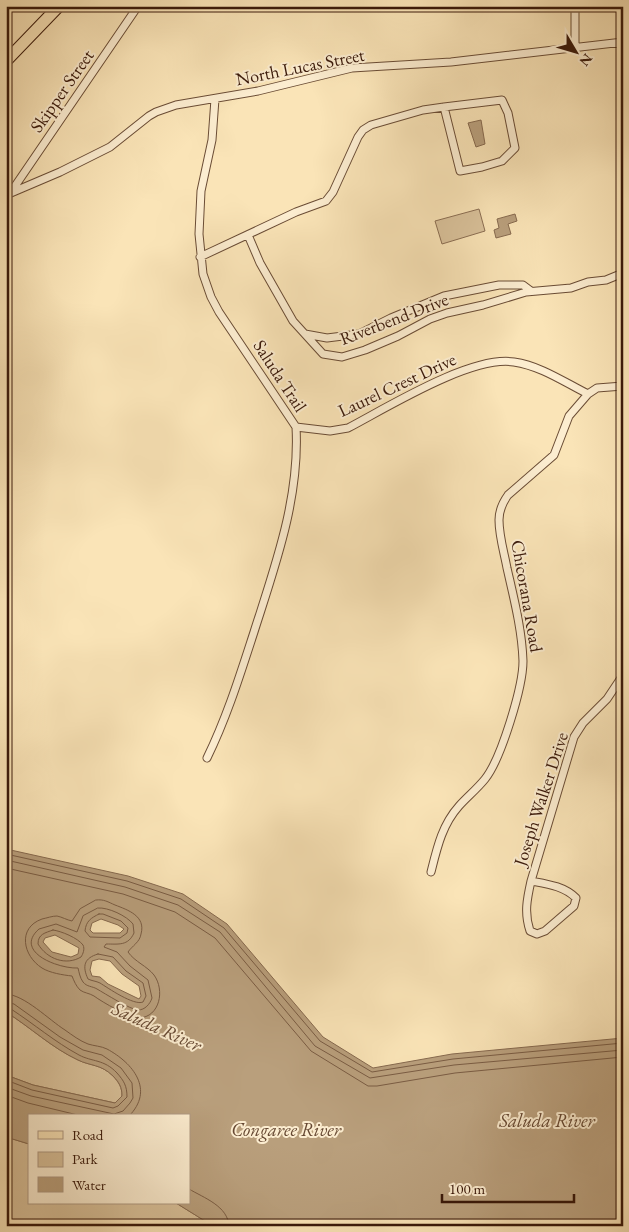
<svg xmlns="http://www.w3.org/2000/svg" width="629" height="1232" viewBox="0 0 629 1232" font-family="'EB Garamond',serif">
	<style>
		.green { fill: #d9c19a; stroke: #8a6d52 }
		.water { fill: #b99f7c; stroke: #86694e; fill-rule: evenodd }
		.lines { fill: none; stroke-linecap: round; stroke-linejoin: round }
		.shore { stroke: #7a5c43; stroke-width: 1 }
		.street-casing { stroke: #6a4c35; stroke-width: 9 }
		.primary-casing { stroke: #3a190a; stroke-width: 13 }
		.street { stroke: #fcedd0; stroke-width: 7 }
		.primary { stroke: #fae4b7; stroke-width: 11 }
		.labels { text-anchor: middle; stroke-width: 4; stroke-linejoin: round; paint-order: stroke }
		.street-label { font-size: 18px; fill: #3a190a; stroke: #fcedd0 }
		.water-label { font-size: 19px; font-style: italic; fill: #664832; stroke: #fcedd0 }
	</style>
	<rect width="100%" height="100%" fill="#fae4b7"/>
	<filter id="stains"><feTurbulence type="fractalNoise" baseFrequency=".004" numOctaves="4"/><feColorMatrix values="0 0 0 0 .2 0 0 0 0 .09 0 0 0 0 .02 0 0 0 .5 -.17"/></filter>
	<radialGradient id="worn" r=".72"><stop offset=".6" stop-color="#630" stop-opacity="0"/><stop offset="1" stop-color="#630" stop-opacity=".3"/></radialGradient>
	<path class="green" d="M479 209 485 231 442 244 435 221Z
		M6 1012C30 1027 52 1048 78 1060 90 1066 101 1064 113 1076 119 1083 122 1087 122 1096L115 1103 33 1085 6 1075Z
		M6 1137 29 1144V1203H176L213 1226H6Z"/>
	<path class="water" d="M481 120 485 144 476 147 468 123Z
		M515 214 517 221 508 224 511 234 496 238 494 230 499 228 497 219Z
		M6 849 128 876 183 894 227 924 323 1037 373 1068 452 1054 623 1038V1226H213L176 1203H189V1116H29V1144L6 1137V1075L33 1085 115 1103 122 1096C122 1087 119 1082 113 1076 101 1064 90 1066 78 1060 52 1048 30 1027 6 1012ZM101 919 118 925 124 929 120 933H93L90 930 92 923ZM55 935 79 948 78 954 71 957 52 952 43 942 45 938ZM99 959 110 961 122 974 139 986 141 996 139 999 108 984 100 977 92 976 90 970 92 961Z"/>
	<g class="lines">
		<path class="shore" d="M6 854 127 881 181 899 224 928 320 1041 372 1072 453 1059 623 1043
			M6 860 125 887 178 905 220 932 315 1046 370 1078 454 1065 623 1050
			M6 868 123 894 175 912 215 938 311 1051 368 1086H377L455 1073 623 1057
			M96 900C104 899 108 902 115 905 128 910 146 916 141 934 140 942 132 946 128 952 135 962 147 966 154 975 165 990 160 1017 139 1018 130 1018 102 1002 94 996 89 993 84 993 80 990 76 986 74 981 72 976 63 975 50 973 42 968 23 956 17 928 42 919 47 918 52 916 57 916 62 917 67 920 72 921L80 909Z
			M98 908C108 907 127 916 133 924L134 933C128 946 119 944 106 944L104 947 117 952 130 966 148 980 152 998C150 1004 145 1010 138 1010 131 1010 104 993 97 989 92 986 87 987 83 982 80 978 79 972 78 968 59 969 13 952 39 929L56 924 77 932 83 916Z
			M99 914H103L121 921 128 928 127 933 120 938 90 937 85 931C86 921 91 918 99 914Z
			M53 930C61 931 78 938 83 945 85 949 83 954 81 957 66 966 47 959 38 944 38 934 45 933 53 930Z
			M98 954 113 957 126 971 143 983 146 996 143 1002C134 1006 108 988 100 983 96 981 92 981 88 979 82 966 84 958 98 954Z
			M6 994C25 995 49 1020 65 1030 72 1035 80 1041 88 1044 94 1046 101 1046 107 1049 133 1063 155 1090 129 1116
			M6 1002 14 1004 60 1037 83 1050 102 1055 121 1068 132 1083 133 1098 130 1103 123 1111 114 1114 31 1096 6 1087
			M6 1008 11 1009C34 1024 55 1042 79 1055 92 1062 104 1059 117 1073 124 1081 127 1086 127 1097L118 1106 113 1108 32 1090 6 1080
			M6 1095 28 1103 82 1116
			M189 1189C204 1198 228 1206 229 1226"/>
		<g class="street-casing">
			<path id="street" d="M575 6V48
				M622 42 623 66
				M502 100 508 113 515 148 502 161 482 167 460 171 444 107Z
				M11 192 138 6
				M6 195 60 172 110 147 149 116 156 112 176 105 258 91 352 68 451 62 623 42
				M248 235 260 263 293 321 323 354 342 357 365 350 398 336 430 319 447 313 483 305 526 292 571 288 588 282 606 280 623 273
				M200 257 296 212 326 201 333 192 358 137 363 130 371 125 423 110 444 107
				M305 334 327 338 359 334 391 318 444 296 499 285H523L531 291
				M296 427 330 431 348 428C388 407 472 355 514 362 541 366 564 382 588 394L597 388 623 386
				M207 758C227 717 240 675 254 632 275 566 300 498 296 427L219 312 211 297 203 274 199 234 201 191 212 140 215 99
				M431 872C437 848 442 825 459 806 467 797 477 789 485 779 501 759 523 687 523 661 522 630 514 599 507 568 504 552 499 536 499 520 499 511 503 502 508 495L554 455 569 416 588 394
				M531 881 574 737 583 723 607 699 623 675
				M531 881C547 884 564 886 576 898L574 906 545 931 537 934 530 931C524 913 527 899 531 881Z"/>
		</g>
		<g class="primary-casing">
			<path id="primary" d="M6 61 59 6"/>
		</g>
		<use href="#street" class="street"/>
		<use href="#primary" class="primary"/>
	</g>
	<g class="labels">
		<g class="street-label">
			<text transform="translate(300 67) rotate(-11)" y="6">North Lucas Street</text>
			<text transform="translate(62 91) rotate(-55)" y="6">Skipper Street</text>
			<text transform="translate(394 319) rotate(-21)" y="6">Riverbend Drive</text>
			<text transform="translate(280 376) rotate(57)" y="6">Saluda Trail</text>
			<text transform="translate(397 385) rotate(-25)" y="6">Laurel Crest Drive</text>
			<text transform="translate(527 596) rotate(80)" y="6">Chicorana Road</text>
			<text transform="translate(541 799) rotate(-72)" y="6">Joseph Walker Drive</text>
		</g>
		<g class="water-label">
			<text transform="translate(157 1026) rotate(24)" y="7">Saluda River</text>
			<text x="547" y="1127">Saluda River</text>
			<text x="286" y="1136">Congaree River</text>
		</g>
	</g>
	<rect width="629" height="1232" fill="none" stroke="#fae4b7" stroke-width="25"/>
	<rect x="8" y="8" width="614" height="1217" fill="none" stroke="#3a190a" stroke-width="2.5"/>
	<rect x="12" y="12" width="604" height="1207" fill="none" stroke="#3a190a"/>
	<rect x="28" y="1114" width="162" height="90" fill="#fcedd0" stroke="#ae9881"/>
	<rect x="38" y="1131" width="25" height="8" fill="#fae4b7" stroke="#ae9881"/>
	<text x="72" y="1140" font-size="15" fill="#3a190a">Road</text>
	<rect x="38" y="1152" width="25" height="15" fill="#d9c19a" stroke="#ae9881"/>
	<text x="72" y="1164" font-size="15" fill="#3a190a">Park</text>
	<rect x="38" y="1177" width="25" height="15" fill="#b99f7c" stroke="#ae9881"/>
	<text x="72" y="1190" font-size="15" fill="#3a190a">Water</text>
	<g transform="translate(576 52) rotate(128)" stroke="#fcedd0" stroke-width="4" paint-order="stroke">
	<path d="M0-4L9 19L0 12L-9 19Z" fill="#3a190a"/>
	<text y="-8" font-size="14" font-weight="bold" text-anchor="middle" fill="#3a190a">N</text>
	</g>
	<path d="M442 1194v8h132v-8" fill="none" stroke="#3a190a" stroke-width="2.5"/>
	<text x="449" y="1194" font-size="15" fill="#3a190a" stroke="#fcedd0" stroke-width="4" paint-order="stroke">100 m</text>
	<rect width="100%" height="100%" filter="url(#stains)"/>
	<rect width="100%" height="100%" fill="url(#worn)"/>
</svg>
